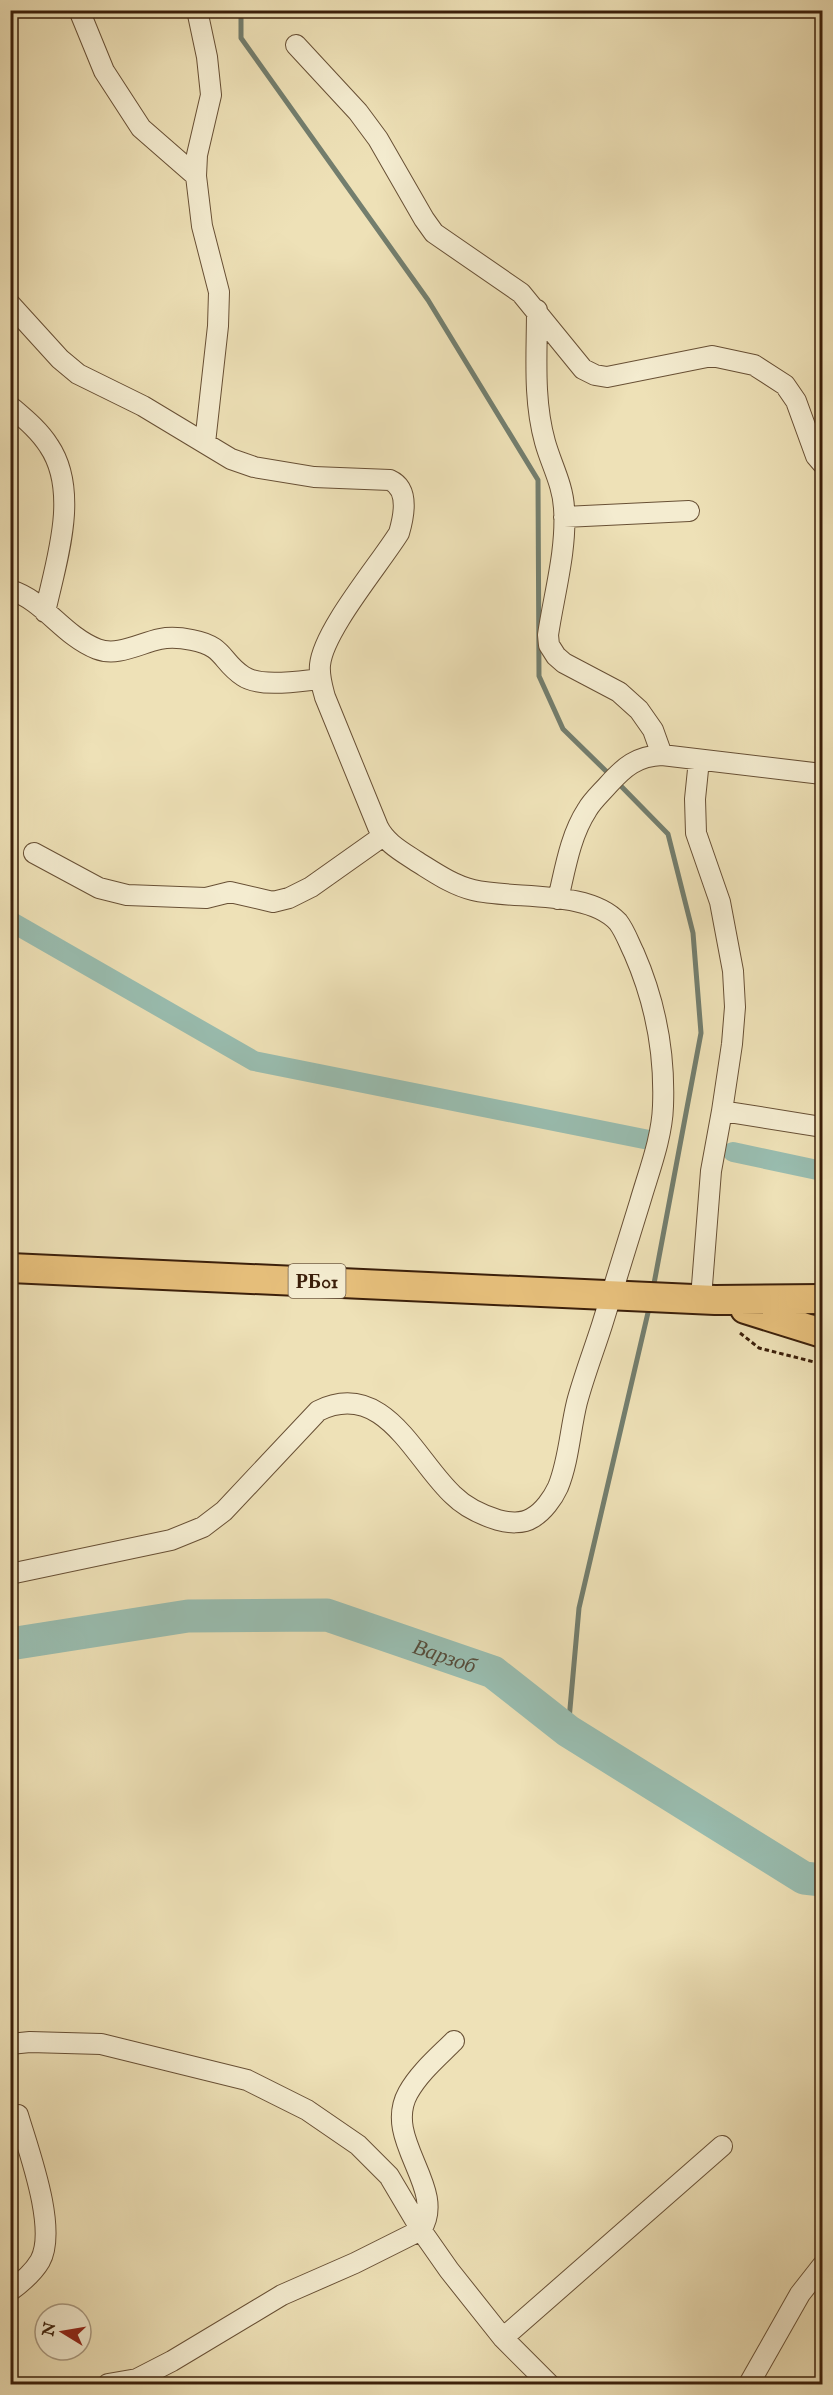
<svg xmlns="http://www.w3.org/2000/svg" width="833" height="2395" viewBox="0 0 833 2395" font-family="'IM FELL English',serif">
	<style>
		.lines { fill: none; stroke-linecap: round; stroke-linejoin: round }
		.stream { stroke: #737e6e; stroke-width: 5 }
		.canal { stroke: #99bdb0; stroke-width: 20 }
		.river { stroke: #99bdb0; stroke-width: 33 }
		.minor-casing { stroke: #685035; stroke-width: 22 }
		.highway-casing { stroke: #3b1f0a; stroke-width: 32 }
		.path { stroke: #3b1f0a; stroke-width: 3; stroke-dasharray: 4.5 3; stroke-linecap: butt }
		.minor { stroke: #f4ecd0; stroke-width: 20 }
		.highway { stroke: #e7c07c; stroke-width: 28 }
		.labels { text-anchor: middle; stroke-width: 4.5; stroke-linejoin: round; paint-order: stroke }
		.shield { fill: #f4ecd0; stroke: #725c45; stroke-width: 1.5 }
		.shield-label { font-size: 20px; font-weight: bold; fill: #3b1f0a }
		.water-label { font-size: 22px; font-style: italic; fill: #574e3c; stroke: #f4ecd0 }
	</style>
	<rect width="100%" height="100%" fill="#eee1b7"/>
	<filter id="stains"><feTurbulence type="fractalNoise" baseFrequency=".00333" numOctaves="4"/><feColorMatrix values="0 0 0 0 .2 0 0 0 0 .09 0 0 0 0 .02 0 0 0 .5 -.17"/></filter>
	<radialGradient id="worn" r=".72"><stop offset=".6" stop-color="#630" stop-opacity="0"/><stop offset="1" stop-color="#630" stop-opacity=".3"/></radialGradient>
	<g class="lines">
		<path class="stream" d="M241 10V38L428 300 538 480 539 676 563 729 610 775
			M617 782 668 834 693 933 701 1033 653 1289
			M568 1731 579 1608 650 1304"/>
		<path class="canal" d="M10 921 254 1061 654 1141
			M733 1152 822 1171"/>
		<path class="river" id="s1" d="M10 1644 188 1616 327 1615 493 1672 568 1731 804 1878 822 1880"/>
		<g class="minor-casing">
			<path id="minor" d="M79 10 104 71 141 128 196 176
				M197 10 207 57 211 95 197 155 196 176 202 226 219 292 218 326 205 443
				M296 45 358 112 378 139 424 219 434 233 521 293 583 369 595 375 607 377 712 356 754 365 785 385 796 401 816 456 822 463
				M10 304 60 359 78 374 143 406 231 459 254 467 314 477 390 480C410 489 404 516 399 533 379 565 323 631 320 665 319 677 322 686 325 697L378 827C386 843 401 851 416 861 434 872 452 885 473 890 514 900 588 889 618 922 625 931 629 943 634 953 655 1001 665 1054 663 1106 662 1138 649 1171 640 1202 627 1243 615 1284 602 1325 594 1350 584 1376 577 1402 570 1430 569 1460 558 1487 553 1498 543 1512 532 1518 523 1524 508 1523 498 1520 482 1515 465 1507 453 1495 415 1460 384 1378 318 1411L224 1511 203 1527 171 1540 10 1574
				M537 310C537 354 533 399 545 442 551 464 563 485 564 508 567 550 554 594 548 635L549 645 556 656 564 663 619 692 639 710 653 730 662 755
				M10 406C24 418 39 430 49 446 80 492 56 562 45 612
				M564 517 689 511
				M10 590C44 600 62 635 97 649 118 657 140 643 160 639 170 637 182 638 192 640 225 646 221 662 243 676 260 688 300 681 320 679
				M699 760 695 799 696 833 720 902 733 971 735 1007 732 1044 722 1111
				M34 853 99 888 127 895 206 898 230 892 273 902 289 898 311 887 383 836
				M558 899C565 870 570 836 587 810 592 801 601 793 608 785 624 767 637 756 662 755L822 774
				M701 1298 711 1171 722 1111 822 1127
				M10 2044 30 2042 101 2044 247 2080 307 2110 358 2145 389 2176 421 2230 449 2270 503 2338 549 2384
				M10 2291C21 2283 33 2273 40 2261 58 2229 28 2149 18 2115
				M503 2338 722 2146
				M108 2384 137 2379 172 2361 282 2295 355 2263 421 2230C448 2188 382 2140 408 2093 419 2073 438 2057 454 2041
				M749 2384 800 2294 822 2266"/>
		</g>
		<g class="highway-casing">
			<path id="highway" d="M10 1268 715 1300 822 1299
				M745 1309 822 1333"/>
		</g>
		<path class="path" d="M740 1333 759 1348 822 1364"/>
		<use href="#minor" class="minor"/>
		<use href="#highway" class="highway"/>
	</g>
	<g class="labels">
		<rect class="shield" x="288.5" y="1264" width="57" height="34" rx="4.5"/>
		<g class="shield-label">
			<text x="317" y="1288">РБ01</text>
		</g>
		<g class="water-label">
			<text dy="8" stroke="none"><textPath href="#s1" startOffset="444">Варзоб</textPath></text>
		</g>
	</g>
	<rect width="833" height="2395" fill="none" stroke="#eee1b7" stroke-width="36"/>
	<rect x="12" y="12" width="809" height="2371" fill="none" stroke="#3b1f0a" stroke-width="3"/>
	<rect x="18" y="18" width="797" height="2359" fill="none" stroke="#3b1f0a" stroke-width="1.5"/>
	<g transform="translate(63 2332) rotate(281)"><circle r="28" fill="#f4ecd0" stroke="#aa9a81" stroke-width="1.5"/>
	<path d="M0-4.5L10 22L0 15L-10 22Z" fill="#8f2418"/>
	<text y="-9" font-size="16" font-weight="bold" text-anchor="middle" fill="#3b1f0a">N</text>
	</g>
	<rect width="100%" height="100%" filter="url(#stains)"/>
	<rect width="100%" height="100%" fill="url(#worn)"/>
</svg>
